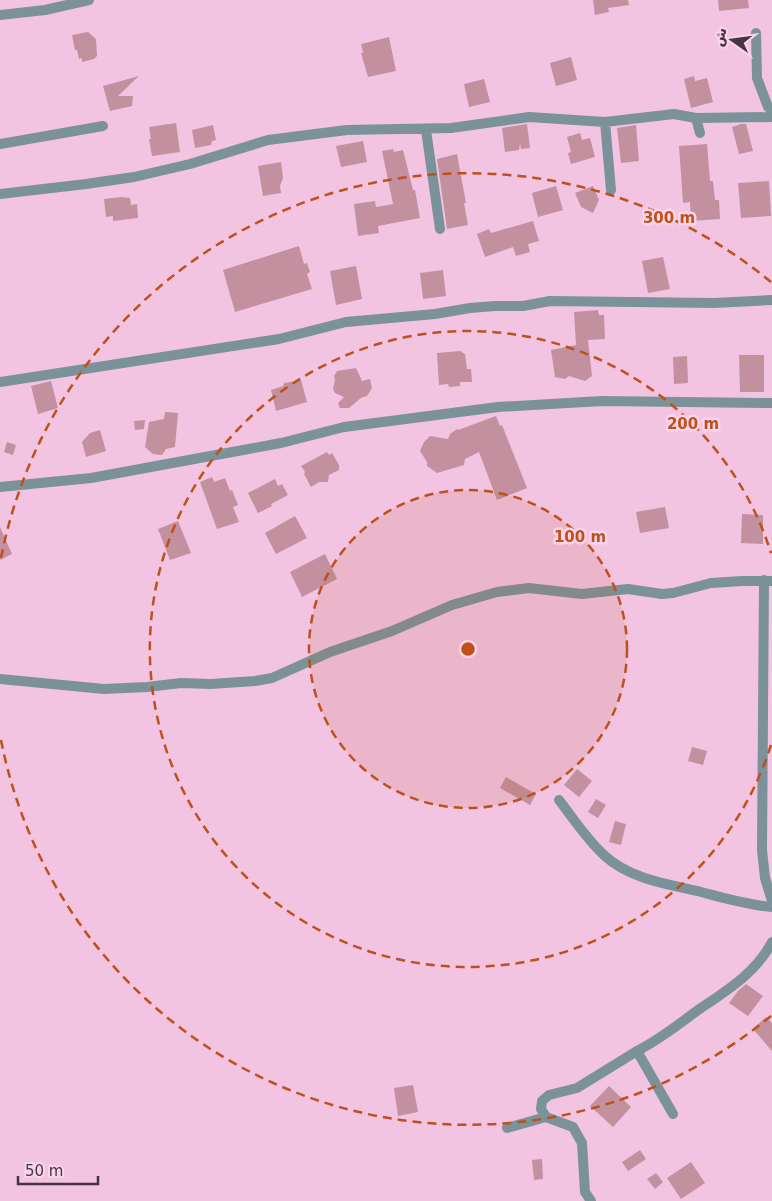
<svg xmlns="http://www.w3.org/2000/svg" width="772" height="1201" viewBox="0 0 772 1201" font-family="'DejaVu Sans','Noto Naskh Arabic',sans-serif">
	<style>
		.building { fill: #c3909f }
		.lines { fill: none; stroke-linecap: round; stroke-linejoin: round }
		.street { stroke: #7b929a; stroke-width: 10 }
		.ring { fill: none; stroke: #c05019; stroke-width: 2.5; stroke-dasharray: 9 6 }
		.centre { fill: #c05019; stroke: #f9d4ec; stroke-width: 2.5 }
		.ring-label { font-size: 15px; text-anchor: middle; font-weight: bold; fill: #c05019; stroke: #f9d4ec; stroke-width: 5; stroke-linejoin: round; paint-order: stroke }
	</style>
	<rect width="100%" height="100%" fill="#f2c4e2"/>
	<path class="building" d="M593 0H628L629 5 608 8 609 12 595 15Z
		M718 0H748L749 8 719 11Z
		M88 32 96 39 97 56 94 59 82 62V58L79 59 77 50H75L72 35Z
		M389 37 396 71 368 77 361 53H363L361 44Z
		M571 57 577 80 556 86 550 63Z
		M139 76 118 96H133L132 106 110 111 103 86Z
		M694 76 695 81 707 78 713 102 691 108 684 79Z
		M484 79 490 102 469 107 464 84Z
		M176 123 180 152 152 156 149 139H151L149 127Z
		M527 124 530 148 521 149 520 143 519 150 505 152 502 128Z
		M741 124H746L753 151 739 154 732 127Z
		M213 125 216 140 212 141 211 145 195 148 192 130Z
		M636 125 639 161 621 163 617 128Z
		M580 133 582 140 590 138 595 157 571 164 568 153 571 152 567 137Z
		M363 141 367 162 341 167 336 146Z
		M707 144 710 181H713L715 200H719L720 219 691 221 690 202 683 203 679 146Z
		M393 149 394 152 403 150 413 190H415L420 218 378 226 379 233 358 236 354 204 375 201 376 207 393 204 382 151Z
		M457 154 466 203H464L468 225 447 229 437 159Z
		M281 162 283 178 280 186 281 193 263 196 258 166Z
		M769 181 771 216 741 218 738 183Z
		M556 186 563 210 538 217 532 193Z
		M593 186 599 200 593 213 581 207 575 193Z
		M122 197 130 198 131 205 137 204 138 218 113 221V216L106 217 104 199Z
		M533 221 539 241 528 244 530 252 516 256 513 247 485 257 477 234 489 229 491 233Z
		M299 246 304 264 307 263 310 272 307 274 312 289 235 312 223 270Z
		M663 257 670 289 648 293 642 261Z
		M356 266 362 299 336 305 330 271Z
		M443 270 446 296 423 299 420 273Z
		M598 310 599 315H604L605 339 588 340 592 376 585 381 569 376 565 379 555 377 551 350 576 345 574 312Z
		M460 351 465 354 467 369H471L472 382H460V386L449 387 448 384 439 385 437 353Z
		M739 355H764V392H740Z
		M687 356 688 383 674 384 673 357Z
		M356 368 362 381 370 379 372 388 367 396 361 398 349 408H340L338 403 344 397 335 393 333 389 335 380 334 376 337 371Z
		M301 380 307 402 276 411 271 390 283 386 284 383Z
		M51 381 58 408 38 414 31 386Z
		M165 412 178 413 175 447 166 449 162 455 153 454 145 447 149 422 164 419Z
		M496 416 500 426 502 425 527 488 497 500 479 452 465 459 464 465 437 473 427 466V462L420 451 424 442 430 436 448 439 450 434 457 429 458 430Z
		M145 420 144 429 135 430 134 421Z
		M100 430 106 451 86 457 82 442 90 433Z
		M7 442 16 445 13 455 4 452Z
		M327 452 329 455 332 453 339 465V470L329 475 328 482H319L311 487 304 474 305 472 301 466Z
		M212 477 214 482 225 478 230 491 232 490 238 505 233 507 239 522 217 529 200 482Z
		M275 479 278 486 282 484 288 495 271 504 272 506 258 513 248 493Z
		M665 507 669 528 640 533 636 512Z
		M742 514 763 515V544L741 543Z
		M295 516 307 538 276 554 265 533Z
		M178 521 191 553 170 560 158 529Z
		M0 527 12 554 0 560Z
		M325 554 337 579 302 597 290 572Z
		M692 747 707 751 703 765 688 761Z
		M577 769 592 781 579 797 564 785Z
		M506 777 536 794 530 805 500 788Z
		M596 799 606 805 598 818 588 812Z
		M615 821 626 824 621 845 609 842Z
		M746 984 763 996 748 1016 729 1003 738 991Z
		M766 1017 772 1023V1051L753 1029Z
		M413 1085 418 1112 398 1116 394 1088Z
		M609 1086 631 1107 613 1127 590 1106Z
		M640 1150 646 1159 628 1171 622 1162Z
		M542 1159 543 1179 534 1180 532 1160Z
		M691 1162 705 1183 681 1199 667 1178Z
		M656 1173 663 1182 655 1189 647 1179Z"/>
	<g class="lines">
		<path class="street" d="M0 15 45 10 89 0
			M756 33 757 78 768 107 772 110
			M696 118 700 133
			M605 122 611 190
			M426 130 440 229
			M0 144 103 126
			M0 194 86 184 134 177 190 164 268 140 347 130 451 128 529 117 605 122 674 114 696 118 772 117
			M0 382 279 339 346 322 435 314 470 308 495 306H523L550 301 714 303 772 300
			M0 487 91 478 281 443 344 427 498 407 602 401 772 403
			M764 580 762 850 765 878 772 901
			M0 679 104 689 147 687 181 683 211 684 255 681 272 678 330 652 392 631 452 605 497 592 529 588 582 594 628 589 662 594 673 593 711 583 742 581H772
			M559 800C573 818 587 840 605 856 630 879 668 884 701 892 724 898 748 905 772 907
			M673 1114 637 1051C659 1040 678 1025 698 1010 726 991 756 973 772 942
			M546 1117 541 1109 542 1101 549 1095 577 1088 637 1051
			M507 1128 546 1117 573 1127 582 1143 585 1192 591 1201"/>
	</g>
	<circle cx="468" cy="649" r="159" fill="#c05019" fill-opacity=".12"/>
	<g class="ring">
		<circle cx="468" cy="649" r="159"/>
		<path d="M771 745A318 318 0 1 1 771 553"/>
		<path d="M771 1016A476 476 0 0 1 1 740M1 558A476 476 0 0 1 771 282"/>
	</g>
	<circle cx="468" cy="649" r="8" class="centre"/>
	<g class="ring-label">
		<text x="669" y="223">300 m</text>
		<text x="693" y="429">200 m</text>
		<text x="580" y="542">100 m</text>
	</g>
	<g transform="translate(732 40) rotate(284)" stroke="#f9d4ec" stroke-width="4" paint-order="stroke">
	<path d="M0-4L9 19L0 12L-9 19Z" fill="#463440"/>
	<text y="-8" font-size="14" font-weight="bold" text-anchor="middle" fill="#463440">ش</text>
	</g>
	<path d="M18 1176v8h80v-8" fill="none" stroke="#463440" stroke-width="2.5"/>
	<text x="25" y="1176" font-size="15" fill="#463440" stroke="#f9d4ec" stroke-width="4" paint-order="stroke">50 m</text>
</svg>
